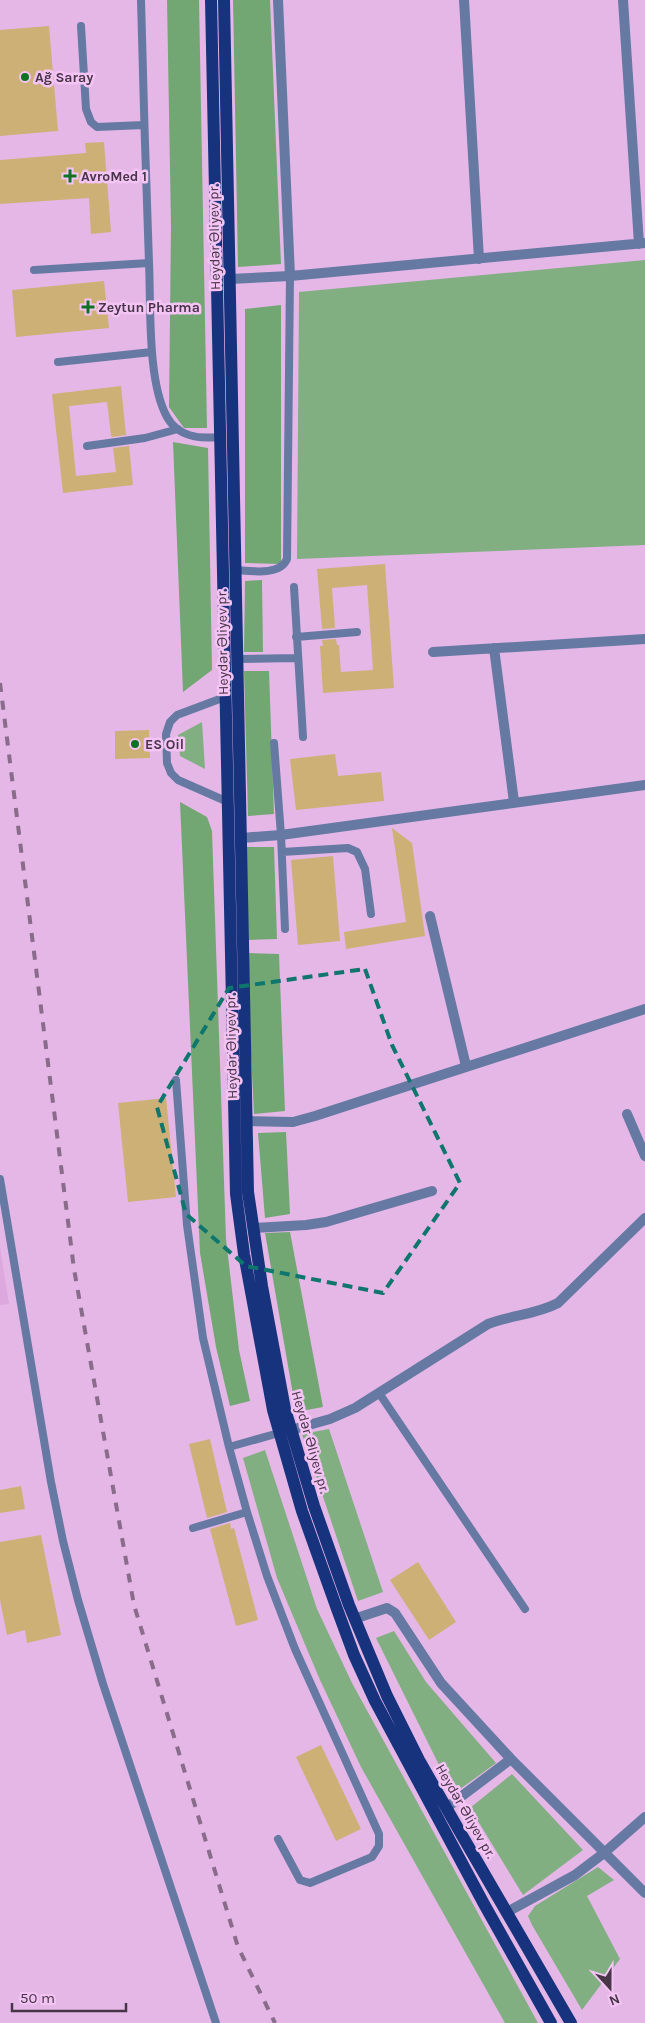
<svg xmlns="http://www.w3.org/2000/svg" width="645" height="2023" viewBox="0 0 645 2023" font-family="Karla,sans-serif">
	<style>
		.built { fill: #dca8dd }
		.green { fill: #81af82 }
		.forest { fill: #72a774 }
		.building { fill: #ccb076 }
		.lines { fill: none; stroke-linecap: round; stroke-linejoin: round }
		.lane { stroke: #6679a3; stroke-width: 8 }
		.street { stroke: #6679a3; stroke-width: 10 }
		.primary { stroke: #18337d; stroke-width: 12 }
		.rail { stroke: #896b8a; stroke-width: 4; stroke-dasharray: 9 9; stroke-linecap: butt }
		.marked { fill: none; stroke: #0f766e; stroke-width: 4; stroke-dasharray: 10 6; stroke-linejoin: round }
		.poi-dot { fill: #0e7222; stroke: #f3c4f4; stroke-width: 2 }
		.labels { text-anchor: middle; stroke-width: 5; stroke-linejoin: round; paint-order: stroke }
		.poi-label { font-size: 14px; font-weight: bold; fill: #483548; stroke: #f3c4f4; text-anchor: start }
		.street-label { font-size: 14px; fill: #483548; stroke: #f3c4f4 }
	</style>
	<rect width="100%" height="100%" fill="#e5b7e7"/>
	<path class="built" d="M0 1247 9 1304 0 1305Z"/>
	<path class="green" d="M645 260V545L297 559 299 292Z
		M202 722 205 769 180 756 178 735Z
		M329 1429 383 1592 358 1601 302 1434Z
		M265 1450 317 1609 352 1683 538 2023H505L361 1767 320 1680 277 1578 243 1458Z
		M394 1631 426 1682 496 1763 456 1792 445 1777 376 1638Z
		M512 1774 583 1850 523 1895 470 1808Z
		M598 1867 614 1880 587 1896 620 1959 582 2010 532 1925 528 1916 535 1906Z"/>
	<path class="forest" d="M167 0H199L207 428H184L169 407 171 226Z
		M233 0H270L281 264 238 267Z
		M281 305V564L245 563V309Z
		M173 442 208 448 212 670 183 692Z
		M262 580 263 652H244L245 581Z
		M244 671H269L274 814 248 816Z
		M180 802 207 817 212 831 226 1239 239 1350 250 1401 230 1406 216 1347 200 1253Z
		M244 847H274L277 939 246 940Z
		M246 953 279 954 285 1111 254 1114Z
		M286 1132 290 1214 265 1218 258 1133Z
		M290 1232 323 1407 296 1412 265 1233Z"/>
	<path class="building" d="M49 26 58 131 0 136V30Z
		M104 142 111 232 91 234 89 198 0 204V160L86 153 85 143Z
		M104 281 109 328 16 337 12 290Z
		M121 386 126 435 112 437 111 435 107 402 69 406 76 476 116 472 113 448 129 446 133 485 63 493 52 394Z
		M385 564 394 688 323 693 320 646H323L322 640 336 639 337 645H339L341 672 373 670 367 585 332 588 335 628 322 629 317 569Z
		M149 730 150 758 115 759V731Z
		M335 754 338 776 381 772 384 801 296 810 290 759Z
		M392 828 412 843 425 936 346 949 344 932 406 922Z
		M333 856 340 941 298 945 291 860Z
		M166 1098 176 1197 128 1202 118 1103Z
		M210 1439 227 1512 207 1518 189 1444Z
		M21 1486 25 1509 0 1513V1490Z
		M230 1523 231 1529 234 1528 258 1620 236 1626 210 1529Z
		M41 1535 61 1635 27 1643 25 1630 7 1635 0 1600V1542Z
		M418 1562 456 1622 429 1640 390 1580Z
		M321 1745 361 1829 336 1841 296 1757Z"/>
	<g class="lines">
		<path class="lane" d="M141 0C143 88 146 175 149 263 151 305 147 381 167 417 178 437 199 439 219 437
			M81 26 86 109 91 122 97 127 144 125
			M34 270 149 263
			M58 362 152 352
			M87 446 145 438 178 429
			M236 570C251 571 280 576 287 559L290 276
			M294 587 303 737
			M296 637 357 632
			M238 659 297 658
			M225 697 177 715 170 722 166 734 167 763 171 773 178 780 228 802
			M274 743 281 835 285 929
			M282 852 348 848 357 852 365 869 371 914
			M176 1080 187 1225 203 1338 229 1447 247 1512 267 1576 295 1649 379 1834V1846L372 1857 310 1883 300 1880 278 1839
			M0 1179 51 1482 63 1541 78 1600 103 1684 216 2023
			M379 1393 525 1609
			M229 1447 279 1433
			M193 1528 247 1512"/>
		<path class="street" d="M278 0 290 276
			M464 0 479 259
			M623 0 639 244
			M230 279 290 276 645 243
			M494 648 514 802
			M433 652 645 639
			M241 838 281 835 645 785
			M430 916 466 1066
			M627 1114 645 1156
			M247 1121 293 1122 315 1116 645 1009
			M253 1228 306 1225 326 1222 432 1191
			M291 1430 330 1419 355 1408 488 1324C511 1315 535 1315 558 1303L645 1218
			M354 1619 387 1608 395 1613 441 1683 511 1759 645 1893
			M446 1808 511 1759
			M507 1912 575 1875 604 1853 645 1817"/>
		<path class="primary" d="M211 0 236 1194 244 1254 273 1410 302 1511 337 1609 354 1655 375 1701 484 1904 551 2023
			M224 0 248 1192 262 1286 285 1409 314 1506 349 1605 387 1696 419 1760 460 1832 571 2023"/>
		<path class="rail" d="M0 683 74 1269 134 1605 238 1947 275 2023"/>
	</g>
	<path class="marked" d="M365 969 392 1045 460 1183 383 1293 246 1266 186 1214 157 1107 229 988Z"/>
	<g class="poi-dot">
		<circle cx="25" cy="77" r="5"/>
		<path d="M67.5 168.5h5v5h5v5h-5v5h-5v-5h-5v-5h5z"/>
		<path d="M85.5 299.5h5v5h5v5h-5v5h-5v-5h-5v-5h5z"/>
		<circle cx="135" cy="744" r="5"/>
	</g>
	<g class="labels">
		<g class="poi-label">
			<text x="35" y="82">Ağ Saray</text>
			<text x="81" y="181">AvroMed 1</text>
			<text x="98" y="312">Zeytun Pharma</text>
			<text x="145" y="749">ES Oil</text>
		</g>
		<g class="street-label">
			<text transform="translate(214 237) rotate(-91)" y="5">Heydər Əliyev pr.</text>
			<text transform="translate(222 642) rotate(-91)" y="5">Heydər Əliyev pr.</text>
			<text transform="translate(231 1046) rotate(-91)" y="5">Heydər Əliyev pr.</text>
			<text transform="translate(311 1442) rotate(74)" y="5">Heydər Əliyev pr.</text>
			<text transform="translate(466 1811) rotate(60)" y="5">Heydər Əliyev pr.</text>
		</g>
	</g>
	<g transform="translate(610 1988) rotate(159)" stroke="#f3c4f4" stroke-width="4" paint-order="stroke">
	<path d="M0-4L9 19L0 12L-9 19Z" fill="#483548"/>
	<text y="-8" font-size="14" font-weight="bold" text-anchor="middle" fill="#483548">N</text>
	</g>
	<path d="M12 2003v8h114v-8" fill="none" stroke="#483548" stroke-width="2.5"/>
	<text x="20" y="2003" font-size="15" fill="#483548" stroke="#f3c4f4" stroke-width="4" paint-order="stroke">50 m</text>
</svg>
